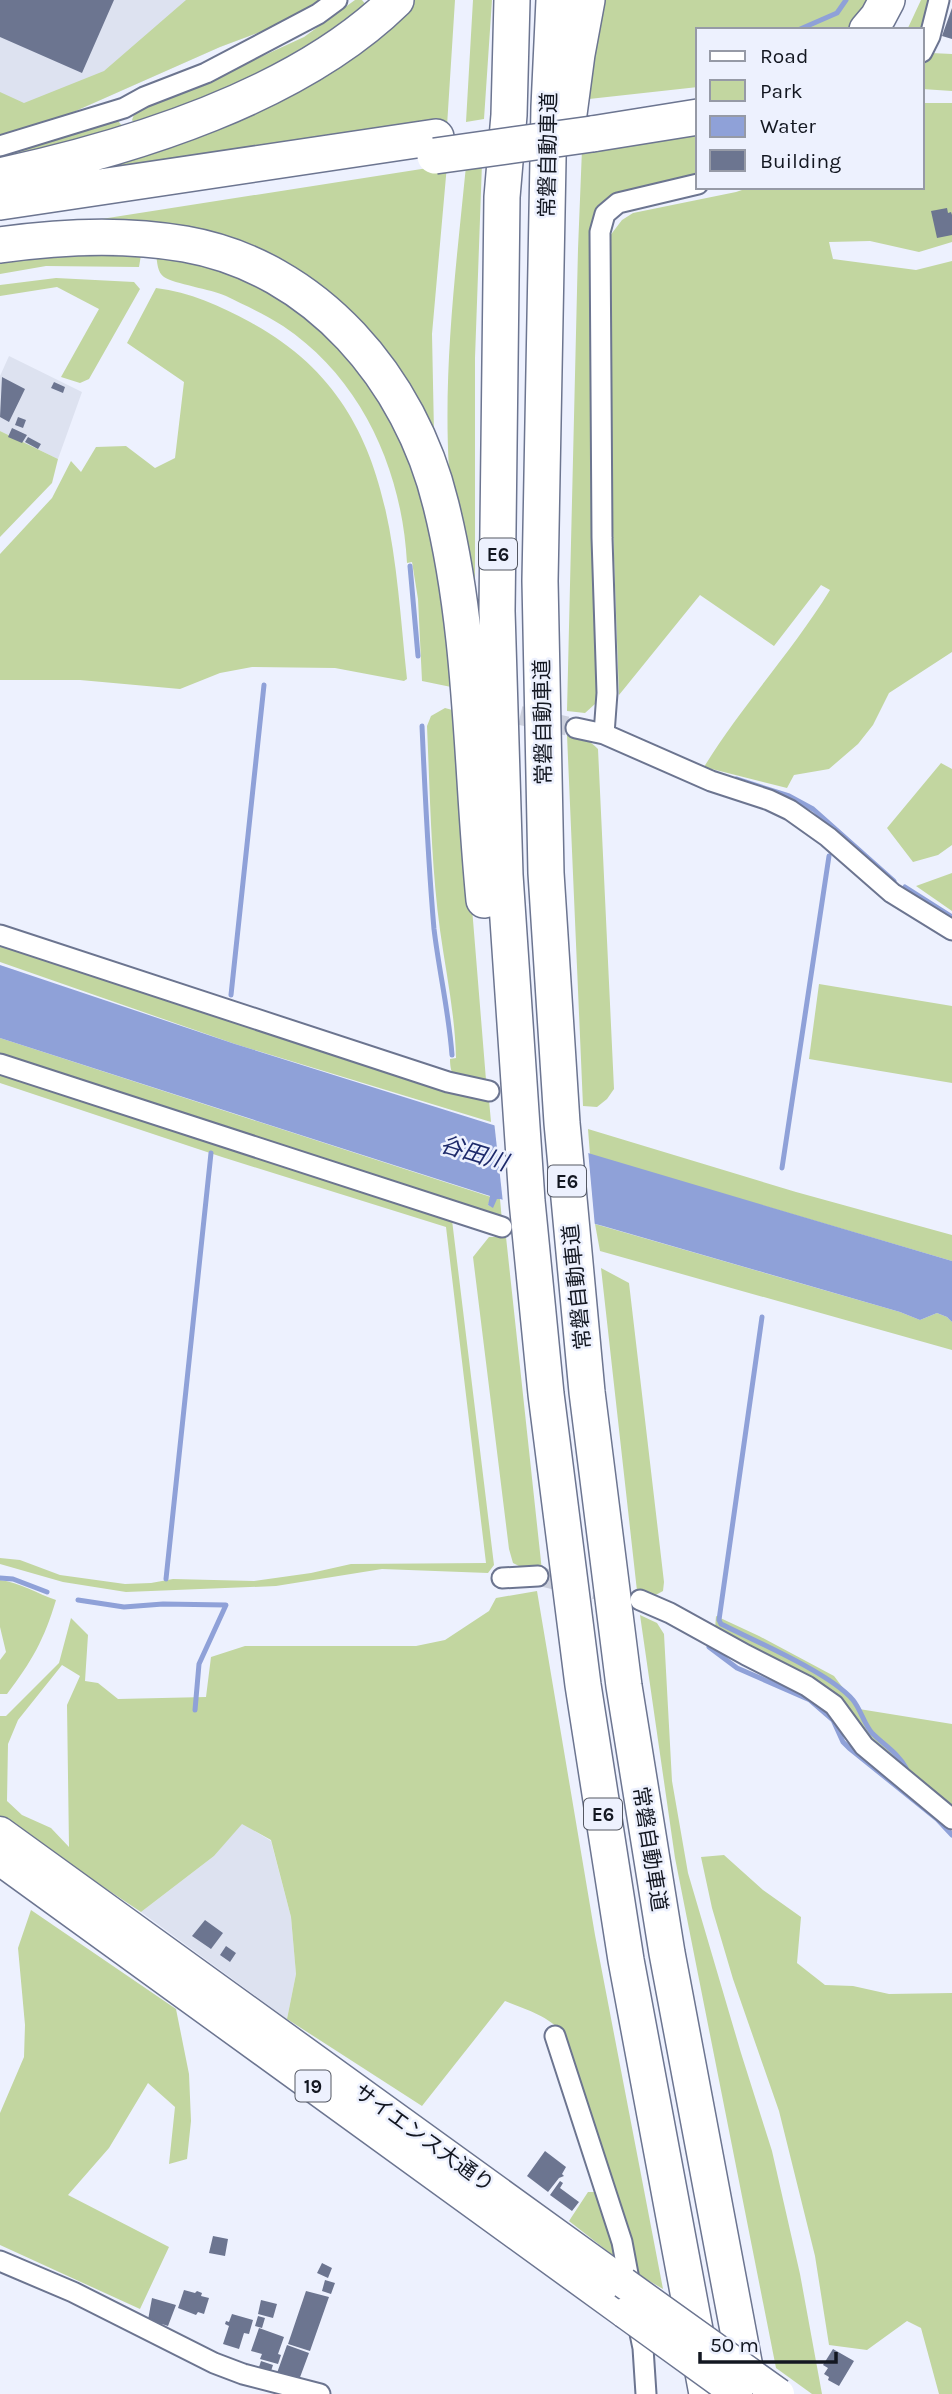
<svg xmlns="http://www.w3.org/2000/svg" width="952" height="2394" viewBox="0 0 952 2394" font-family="Karla,'Noto Sans JP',sans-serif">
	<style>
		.built { fill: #dde2f0 }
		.green { fill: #c2d6a0; fill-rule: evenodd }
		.water { fill: #8fa1d8 }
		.pier { fill: #edf1fe }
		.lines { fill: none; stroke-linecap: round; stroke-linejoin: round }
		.stream { stroke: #8fa1d8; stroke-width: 5 }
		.building { fill: #6c7590 }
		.street-tunnel { stroke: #ccd0dd; stroke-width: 19; stroke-dasharray: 19 10; stroke-linecap: butt }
		.street-casing { stroke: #6c7590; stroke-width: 23 }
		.primary-casing { stroke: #6c7590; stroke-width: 33 }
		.highway-casing { stroke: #6c7590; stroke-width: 38 }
		.street { stroke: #fff; stroke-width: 19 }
		.primary { stroke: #fff; stroke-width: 30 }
		.highway { stroke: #fff; stroke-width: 35 }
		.primary-bridge-casing { stroke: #6c7590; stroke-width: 33; stroke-linecap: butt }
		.highway-bridge-casing { stroke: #6c7590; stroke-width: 38; stroke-linecap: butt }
		.primary-bridge { stroke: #fff; stroke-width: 30 }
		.highway-bridge { stroke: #fff; stroke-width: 35 }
		.labels { text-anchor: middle; stroke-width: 5; stroke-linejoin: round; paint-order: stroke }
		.shield { fill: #edf1fe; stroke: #545863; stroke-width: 2 }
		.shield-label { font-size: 19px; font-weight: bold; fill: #131721 }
		.street-label { font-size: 21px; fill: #131721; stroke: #edf1fe }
		.water-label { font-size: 23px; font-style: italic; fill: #1d296a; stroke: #edf1fe }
	</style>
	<rect width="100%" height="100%" fill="#edf1fe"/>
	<path class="built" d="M0 0H318L297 18 220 47 35 129 0 140Z
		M9 356 82 392 58 459 0 431V376Z
		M242 1823 271 1841 291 1917 296 1974 287 2019 141 1912 214 1856Z"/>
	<path class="green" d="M186 0H318L297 18 220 47 35 129 0 140V92L24 103 104 71Z
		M355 0H362L367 6 280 70 136 126 132 120 136 109 213 79 304 37Z
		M411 0H455L447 126 29 183Z
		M473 0H492L484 119 466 122Z
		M601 0H872L863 17 850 30H698V87L589 99Z
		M921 0H928L922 30H907Z
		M931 53 952 54V91L922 89V67Z
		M922 103H952V242L919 252 870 241 829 242 833 259 916 270 952 261V652L889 693 873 725 858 744 829 769 794 775 787 788 704 767C742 705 792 652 830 590L821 585 774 646 700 595 619 695 609 421V237L622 220 633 213 736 192 751 187H922Z
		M115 117 126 131 0 168V155Z
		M698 132V177L599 211 592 225 601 688 595 704 585 713 567 711 578 249 582 149Z
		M482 163 475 358V633C465 579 452 525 449 470 443 368 456 267 466 166Z
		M447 165 432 334 434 433 317 294 44 228Z
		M109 247 141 255 139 267 46 266 0 274V258Z
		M156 252 192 259 265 286 327 329 399 423 434 530 456 688 422 681 418 599 412 562 407 563C402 470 362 379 283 326 265 314 244 305 226 296 211 289 174 284 164 277 157 272 157 261 156 252Z
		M56 278 134 282 140 289 89 379 80 383 61 377 99 309 57 287 0 296V285Z
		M156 288C190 292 220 306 250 322 393 399 392 537 407 679L404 681 335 668 252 667 220 673 180 689 80 680H0V554L52 498 71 461 81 472 96 447 126 446 155 468 175 458 184 382 127 343Z
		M0 431 58 459 52 483 0 537Z
		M445 708 456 711 486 1080C465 1085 450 1085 450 1059L456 1058C455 1014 446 973 440 930 431 863 430 794 427 726L431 716Z
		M567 735C580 735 589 740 598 749L614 1089 607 1099 597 1107 583 1106Z
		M941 763 952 769V845L938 855 913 862 887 828Z
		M952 873V911L916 886Z
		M0 944 372 1066 489 1100 491 1122 235 1044 0 962Z
		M819 984 952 1006V1083L809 1059Z
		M0 1038 491 1197 488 1205 492 1207 497 1198 500 1199 502 1221 0 1058Z
		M0 1073 452 1220 494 1565 488 1573 382 1569 276 1586 126 1592 63 1582 0 1564V1558L20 1560 60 1575 125 1584 151 1583 173 1579 254 1581 311 1573 351 1564 486 1563 446 1227 222 1157 0 1083Z
		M588 1129 796 1192 952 1235V1261L590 1155Z
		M595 1224 900 1312 920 1320 937 1313 947 1317 952 1322V1350L600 1251Z
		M489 1237H506L542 1571 523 1568 513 1563 509 1549 473 1257Z
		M601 1268 629 1283 664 1582 663 1591 652 1597 637 1591Z
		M0 1580C19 1582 38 1594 56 1600 44 1640 32 1661 7 1694H0V1660L6 1652 0 1627Z
		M537 1591 595 1935 663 2289 634 2272 619 2202 567 2038C552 2017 528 2010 505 2001L422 2106 287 2019 296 1974 291 1917 271 1840 242 1824 214 1856 141 1912 0 1818V1716H6L59 1663 71 1618 88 1635 85 1681 98 1683 118 1699 206 1697 211 1657 245 1646H416L445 1640 489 1611 496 1598ZM62 1665 80 1676 67 1705 69 1847 51 1828 22 1815 7 1801 8 1744 18 1720Z
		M640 1615 657 1623 664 1634 672 1781 688 1873 741 2053 772 2151 800 2274 822 2394H812L776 2368 675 1858Z
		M716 1616 759 1636 834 1676 859 1709 952 1724V1811L888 1757 856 1721 715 1629Z
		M724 1855 763 1890 801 1917 797 1963 825 1985 853 1986 889 1994 952 1993V2394H939L921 2328 907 2321 867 2350 829 2345 815 2256 779 2111 733 1979 712 1908 701 1857Z
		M31 1910 176 2009 189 2074 191 2121 187 2159 169 2164 175 2107 148 2083 109 2148 68 2195 169 2247 140 2309 0 2245V2113L24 2057 25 2025 18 1948Z
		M588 2192H598L617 2254 615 2257 569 2221Z"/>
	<path class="water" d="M0 965 235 1044 490 1124 952 1261V1322L947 1317 937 1313 920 1320 900 1312 603 1226 500 1199H497L493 1208 488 1205 490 1196 0 1038Z"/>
	<path class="pier" d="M494 1121 588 1150 595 1227 503 1203Z"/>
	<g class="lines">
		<path class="stream" d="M798 30 837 13 846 0
			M410 566 418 656
			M422 726C425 794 428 861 434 929 439 971 449 1013 452 1055
			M736 779 789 796 813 809 894 881
			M905 887 952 917
			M231 995 264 685
			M782 1168 829 856
			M762 1317 719 1620 721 1624C755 1641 830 1673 853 1700 861 1710 864 1724 872 1733 884 1745 898 1753 906 1768
			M0 1578 13 1579 47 1592
			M166 1579 211 1153
			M78 1600 124 1607 163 1604 226 1605 199 1664 195 1710
			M709 1647 737 1668 810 1700 833 1720 843 1742 849 1748 937 1819 952 1835"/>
	</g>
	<path class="building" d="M0 0H114L82 73 0 37Z
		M952 8V39L942 36Z
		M947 208 948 213 951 212 952 215V235L937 238 931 211Z
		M2 377 25 389 9 422 0 417Z
		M54 382 65 387 63 393 51 388Z
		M18 417 26 420 23 428 15 425Z
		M12 428 27 435 22 443 8 437Z
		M28 437 41 444 38 449 25 442Z
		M205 1920 223 1933 211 1949 192 1936Z
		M226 1946 236 1953 230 1962 220 1955Z
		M545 2151 566 2167 562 2174 564 2176 559 2178 548 2192 527 2176Z
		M560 2181 563 2183 560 2188 579 2202 572 2211 550 2195Z
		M213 2236 228 2239 225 2256 209 2253Z
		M322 2263 332 2268 328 2278 317 2273Z
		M325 2280 335 2283 331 2294 322 2291Z
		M184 2290 195 2293 197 2291 202 2293 201 2296 209 2298 204 2314 198 2312 196 2315 178 2308Z
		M306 2291 329 2297 310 2351 288 2344Z
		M152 2298 176 2305 168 2326 162 2324 159 2326 148 2320Z
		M261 2300 277 2304 273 2318 258 2314Z
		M232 2314 253 2320 249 2334 244 2333 239 2349 223 2344 229 2326 225 2324 226 2321 229 2322Z
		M258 2316 265 2318 262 2328 255 2326Z
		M259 2328 284 2337 278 2354 281 2355 278 2364 260 2359 262 2354 251 2351Z
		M287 2345 309 2353 299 2380 277 2373Z
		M833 2349 854 2361 839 2386 828 2380 829 2377 824 2374 828 2368 823 2365Z
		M261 2361 273 2365 270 2374 258 2370Z"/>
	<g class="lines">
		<path class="street-tunnel" d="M492 709 576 728
			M538 1576 618 1595"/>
		<g class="street-casing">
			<path id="street" d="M922 52 930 36 939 0
				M0 146 124 108 144 97 206 73 318 14 337 0
				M576 728 604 734 711 781 769 800 790 810 828 837 892 893 952 930
				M604 734 607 693 602 538 600 232 605 214 618 203 698 184
				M0 935 448 1082 489 1091
				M0 1064 502 1227
				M502 1578 538 1576
				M640 1600 670 1613 746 1655 807 1686 834 1705 864 1746 952 1819
				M555 2036 622 2242 631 2290
				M0 2261 73 2292 214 2363 243 2374 320 2394
				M637 2319 643 2348 646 2394"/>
		</g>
		<g class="primary-casing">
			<path id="primary" d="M0 1832 624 2283
				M0 1860 625 2313"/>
		</g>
		<g class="highway-casing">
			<path id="highway" d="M512 0 509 115 502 197 497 611 505 875 527 1201 546 1394 583 1685 626 1960 707 2394
				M554 0 549 107 540 581 546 873 562 1123 587 1392 624 1686 667 1953 750 2394
				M867 30 878 17 887 0
				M569 114 577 54 587 0
				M592 134 698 117
				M0 176C133 147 297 97 396 0
				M0 202 436 137
				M0 245C62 236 123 233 185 244 316 267 411 380 441 505 473 633 471 769 484 900"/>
		</g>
		<use href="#street" class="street"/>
		<use href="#primary" class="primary"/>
		<use href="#highway" class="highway"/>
		<g class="primary-bridge-casing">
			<path id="primary-bridge" d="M624 2283 779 2394
				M625 2313 737 2394"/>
		</g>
		<g class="highway-bridge-casing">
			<path id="highway-bridge" d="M435 156 592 134"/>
		</g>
		<use href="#primary-bridge" class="primary-bridge"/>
		<use href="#highway-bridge" class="highway-bridge"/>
	</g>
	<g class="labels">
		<g class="shield">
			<rect x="479" y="538.5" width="38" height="31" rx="5"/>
			<rect x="548" y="1165.5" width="38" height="31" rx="5"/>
			<rect x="584" y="1798.5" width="38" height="31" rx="5"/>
			<rect x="295.5" y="2070.5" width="35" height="31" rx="5"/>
		</g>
		<g class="shield-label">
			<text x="498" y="561">E6</text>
			<text x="567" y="1188">E6</text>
			<text x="603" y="1821">E6</text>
			<text x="313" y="2093">19</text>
		</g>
		<g class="street-label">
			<text transform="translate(548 155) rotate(-89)" y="7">常磐自動車道</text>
			<text transform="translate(543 722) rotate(-91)" y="7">常磐自動車道</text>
			<text transform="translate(577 1287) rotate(-96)" y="7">常磐自動車道</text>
			<text transform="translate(650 1849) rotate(81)" y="7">常磐自動車道</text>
			<text transform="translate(424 2138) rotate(36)" y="7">サイエンス大通り</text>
		</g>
		<g class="water-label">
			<text transform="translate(474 1153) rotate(17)" y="8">谷田川</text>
		</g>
	</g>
	<rect x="696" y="28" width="228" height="161" fill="#edf1fe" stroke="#969aa6" stroke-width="2"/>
	<rect x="710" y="51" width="35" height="10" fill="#ffffff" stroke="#969aa6" stroke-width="2"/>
	<text x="760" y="63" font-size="21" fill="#131721">Road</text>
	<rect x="710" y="80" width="35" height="21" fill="#c2d6a0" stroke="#969aa6" stroke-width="2"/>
	<text x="760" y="98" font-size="21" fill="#131721">Park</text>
	<rect x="710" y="116" width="35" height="21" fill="#8fa1d8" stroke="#969aa6" stroke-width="2"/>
	<text x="760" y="133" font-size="21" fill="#131721">Water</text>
	<rect x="710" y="150" width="35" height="21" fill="#6c7590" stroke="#969aa6" stroke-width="2"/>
	<text x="760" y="168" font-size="21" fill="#131721">Building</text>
	<path d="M700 2352v10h136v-10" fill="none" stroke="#131721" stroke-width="3.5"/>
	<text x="710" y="2352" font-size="21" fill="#131721" stroke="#edf1fe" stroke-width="5" paint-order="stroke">50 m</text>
</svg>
